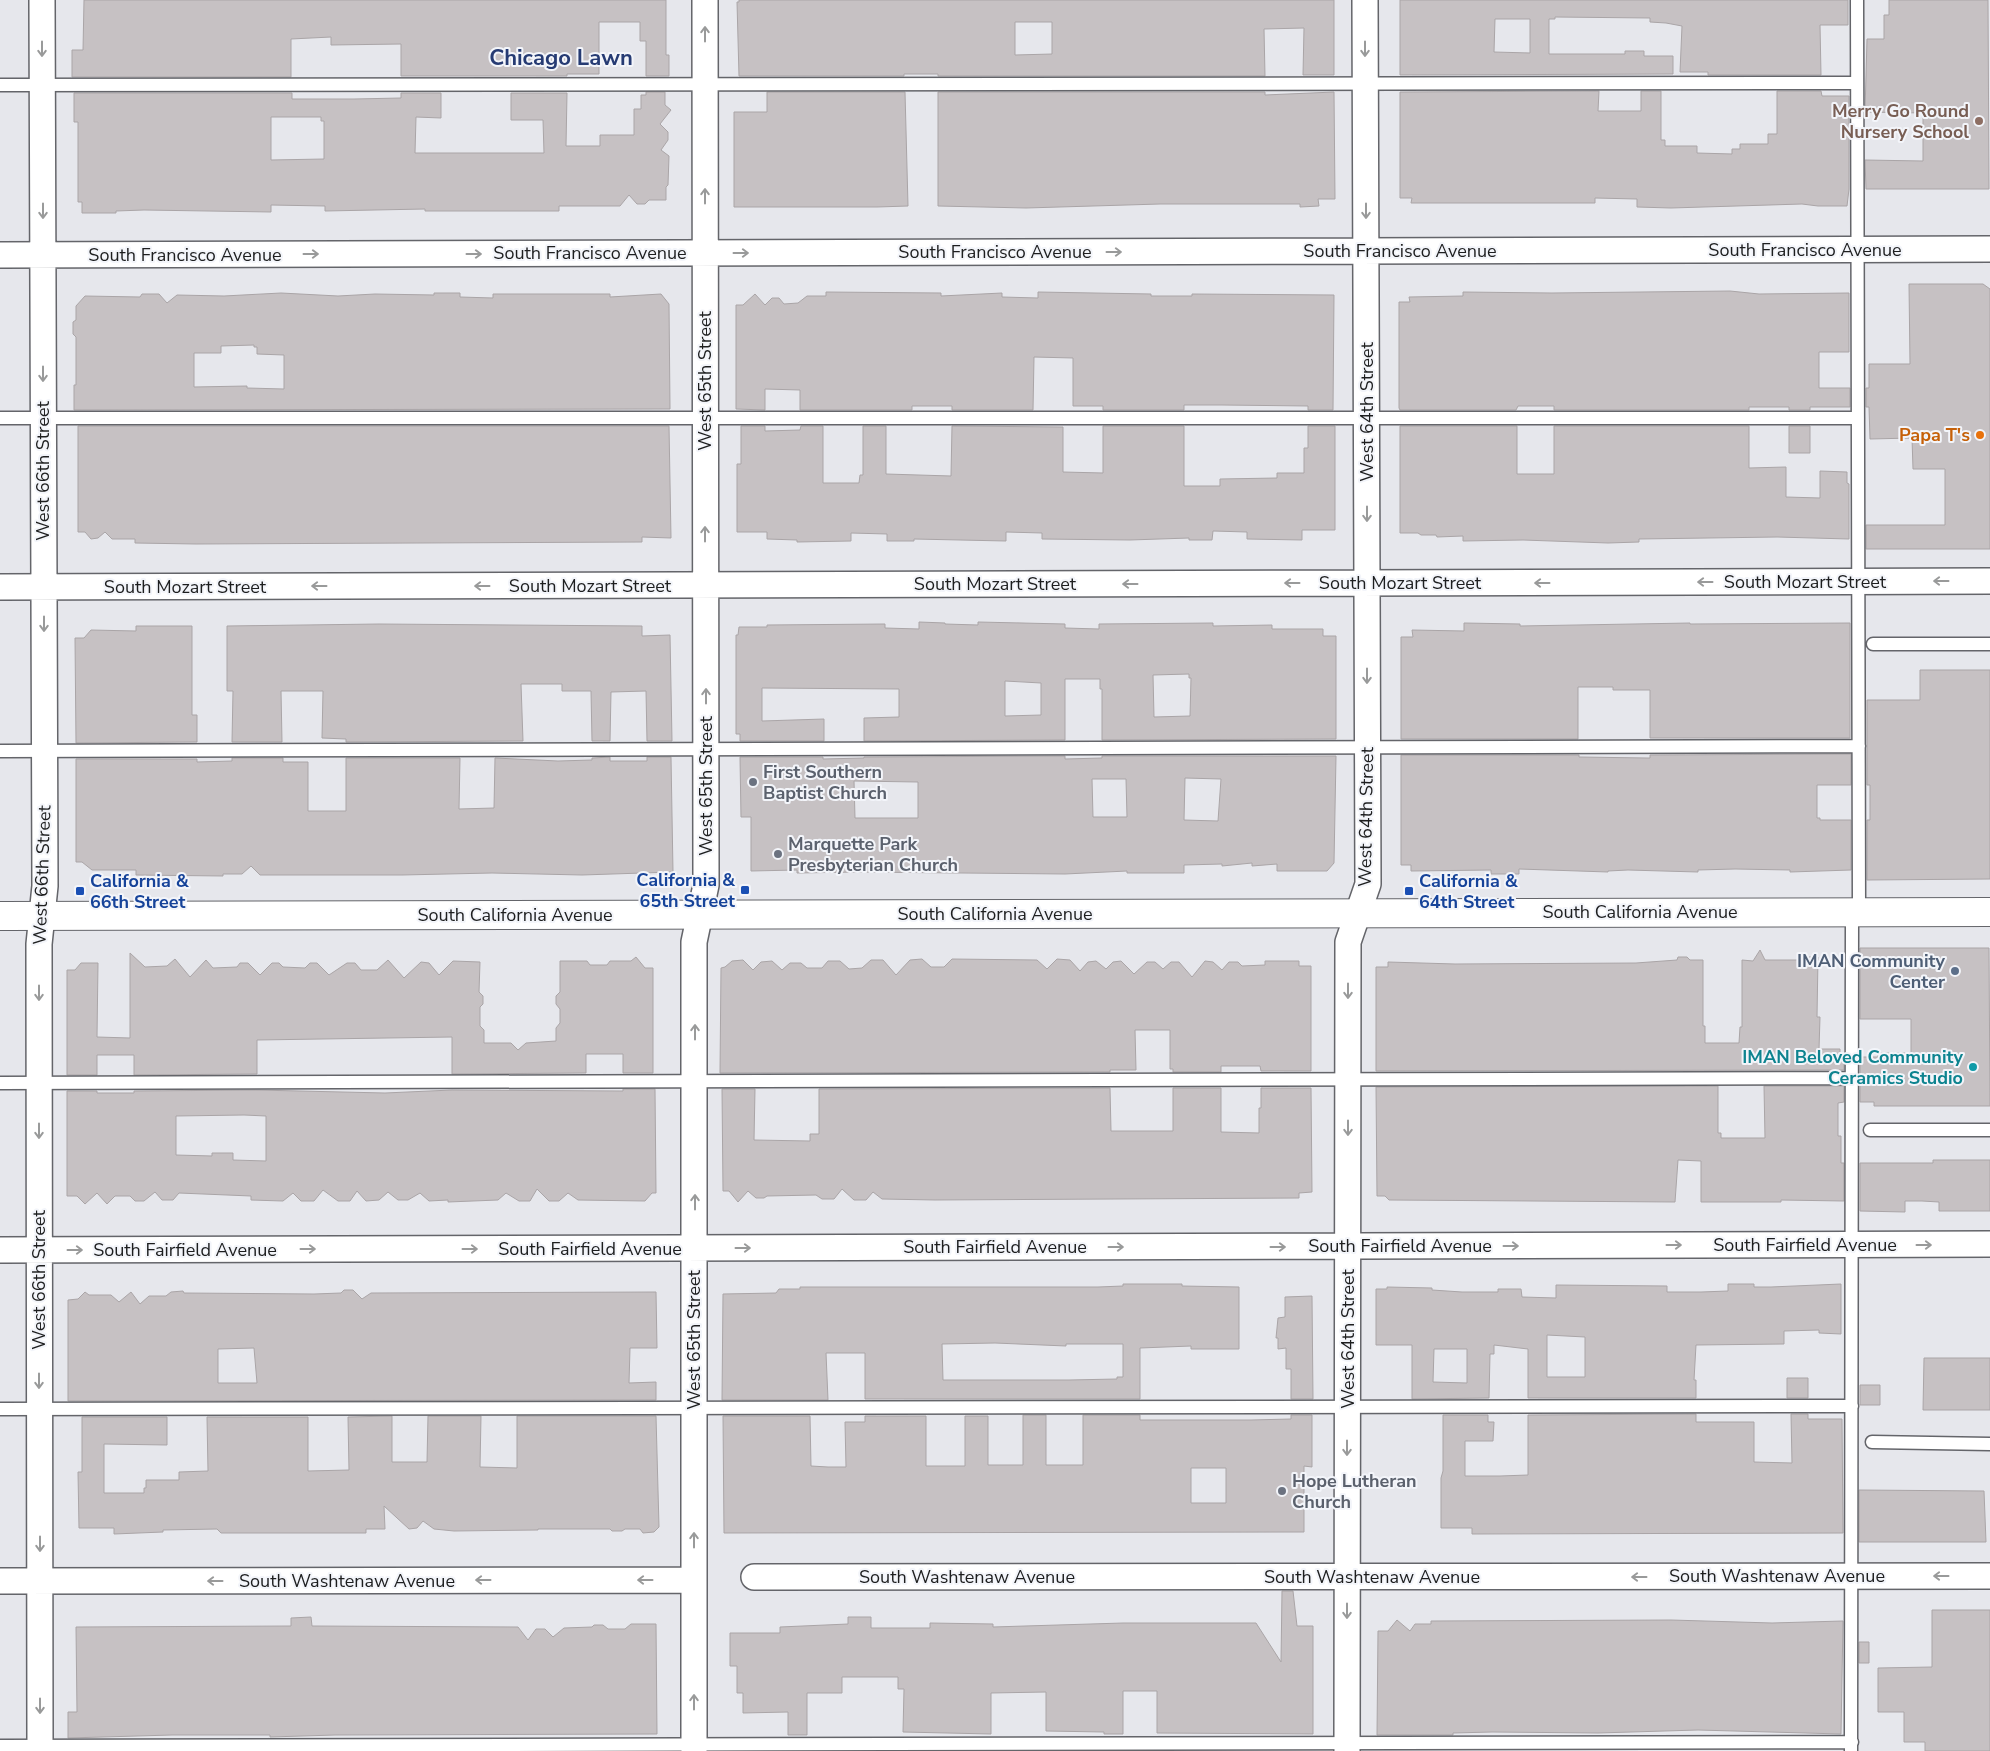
<svg xmlns="http://www.w3.org/2000/svg" width="1990" height="1751" viewBox="0 0 1990 1751" font-family="'Nunito Sans',sans-serif">
	<style>
		.building { fill: #c6c1c3; stroke: #aaa5a7; fill-rule: evenodd }
		.lines { fill: none; stroke-linecap: round; stroke-linejoin: round }
		.service-casing { stroke: #64656a; stroke-width: 15 }
		.minor-casing { stroke: #64656a; stroke-width: 28 }
		.tertiary-casing { stroke: #64656a; stroke-width: 30 }
		.service { stroke: #fff; stroke-width: 12 }
		.minor { stroke: #fff; stroke-width: 25 }
		.tertiary { stroke: #fff; stroke-width: 28 }
		.oneway { stroke: #999a9a }
		.education-dot { fill: #8d6e63; stroke: #f3f5fa; stroke-width: 2 }
		.food-dot { fill: #e8710a; stroke: #f3f5fa; stroke-width: 2 }
		.worship-dot { fill: #6b7280; stroke: #f3f5fa; stroke-width: 2 }
		.transit-dot { fill: #1a4fb4; stroke: #f3f5fa; stroke-width: 2 }
		.service-dot { fill: #5c6f8a; stroke: #f3f5fa; stroke-width: 2 }
		.culture-dot { fill: #0f9aa8; stroke: #f3f5fa; stroke-width: 2 }
		.labels { text-anchor: middle; stroke-width: 4; stroke-linejoin: round; paint-order: stroke }
		.education-label { font-size: 18px; font-weight: bold; fill: #785e54; stroke: #f3f5fa; text-anchor: end }
		.street-label { font-size: 18px; fill: #1d1e1f; stroke: #f3f5fa }
		.food-label { font-size: 18px; font-weight: bold; fill: #c56008; stroke: #f3f5fa; text-anchor: end }
		.worship-label { font-size: 18px; font-weight: bold; fill: #5b616d; stroke: #f3f5fa; text-anchor: start }
		.transit-label { font-size: 18px; font-weight: bold; fill: #164399; stroke: #f3f5fa; text-anchor: start }
		.service-label { font-size: 18px; font-weight: bold; fill: #4e5e75; stroke: #f3f5fa; text-anchor: end }
		.culture-label { font-size: 18px; font-weight: bold; fill: #0d838f; stroke: #f3f5fa; text-anchor: end }
		.district-label { font-size: 22px; font-weight: bold; fill: #263b73; stroke: #f3f5fa }
	</style>
	<rect width="100%" height="100%" fill="#e6e7ec"/>
	<path class="building" d="M84 0H666V55H669V76H646V41H640V22H599V74H567V76H401V44L331 45V37L291 39V77H72V50H83Z
		M739 0H1334V75H1303L1304 28 1264 29 1265 76H938V74H904V76H739L737 2H739ZM1015 22H1052V54L1015 55Z
		M1400 0H1848V25H1820L1821 75H1708V72H1680L1682 26 1666 23 1650 22V18L1555 17V19H1549V54H1625V51H1644V56H1673V74L1400 75ZM1495 19H1530V53L1494 52Z
		M1889 0H1988L1989 189H1866L1865 160 1923 161V113L1865 112 1867 39H1884V15H1889Z
		M1599 91 1598 111H1641V91H1661V140H1665V146H1697V153L1732 154V149H1740V144H1768V134H1777V91H1821L1822 96H1849V189L1847 206H1818L1802 204 1671 208 1637 207V199L1595 198V203H1411L1412 198H1400V92Z
		M646 92H665V105L671 110 660 124 668 132V140L661 150 669 156 668 185 666 187V200H649L645 204H637L629 195 620 206H559V211H425V209L325 211V206L271 205V212L144 210 116 211V213H82V202H78V122H74V93H292V99H354L401 98V93H441V118L416 117 415 153H544L543 120H511V93H567L566 146H600V135H634V109H641V95H646ZM271 117H321V121H324V159L271 160Z
		M767 92H905L908 206 877 207H734V112H767Z
		M938 92H1265V95L1334 92 1335 199H1318L1319 206 1300 207V204H1160L1026 208 938 206Z
		M1909 284H1983L1990 289V549H1866V525H1945V469H1913L1912 438 1870 439 1869 407H1866V388H1869V364H1910Z
		M1730 291 1759 294 1849 293V352H1819V388H1850V407H1810V410H1789V407H1749V410H1554V406H1518L1516 410H1400L1399 408V302H1410L1409 297 1463 296V292L1552 293Z
		M826 292 941 293V296L1002 293V297L1038 298V292L1151 294V296H1192V294L1334 295 1333 410H1308V406L1222 405H1184V410H1103V406H1073V358L1034 357 1033 410H952V406H912V410H800V390L765 389V410L736 409V305H743L755 294 765 305 772 298H779L784 304 798 303 807 296H826Z
		M281 293 338 296 375 294 434 295V293H460V297L493 298V294H610V297L661 294 669 304 670 409 74 410V385H76V337L73 334V322L76 320V306L85 296 140 297 142 294H159L167 303 177 295 224 296ZM254 345V347H257V354L284 355V389L247 388V386L194 387V353H221V346Z
		M78 426H669L671 538 642 537V542L196 544 135 543V539H112L105 532 98 538 91 539 85 532H78Z
		M741 426H765V431L800 430 801 426H823V483H859L860 475H863V426H886V474L951 476 952 426 1063 427V472L1103 473V426H1184V486H1220V479L1277 478V473H1304V448H1308V426H1335V530H1302V540L1247 539V532L1213 531 1212 540H1189V538L1130 540 1042 539V533L1006 532V541L914 539V541H887V534L851 533V541L797 542V540L767 539V532H737V464H741Z
		M1400 426H1517V474H1554V426H1749V468L1786 467V497L1820 498V471L1847 472V483L1849 484V539L1777 537 1639 539V542L1608 543 1523 540 1463 541V536L1437 537 1436 535H1421L1418 533H1400Z
		M1789 426H1810V453H1789Z
		M919 622 945 623V624L978 625V622L1065 624V628L1099 629V624L1213 623V626L1272 625V629H1323V636H1336V739L1102 740V689H1100V679H1065V740L864 741V718L899 717V689L762 688V721L824 719V741H740V734H736V635H738L739 627H767V625L885 624V628L919 629ZM1189 674V678H1191L1190 716 1154 717 1153 675ZM1005 681 1041 683V715L1005 716Z
		M1464 623 1520 624V626L1690 623V624L1850 623V738H1650V690H1613V687H1578V739H1401V637H1413L1412 630 1464 631Z
		M379 624 642 626V636L670 635 672 741H647L646 691 611 692 610 741H592L591 691H562V684H521L523 741 346 742V739L322 738 323 691H281L282 742H232L233 691H227V626Z
		M136 626H192V715H197V742L76 743 75 638H84L91 630 136 631Z
		M1920 670H1990V879L1867 880V820H1870V785H1867V700H1920Z
		M1851 754V785H1817V818H1820V820H1851V870L1790 872V870L1735 869 1698 870V872L1628 870 1608 871V872L1519 869V874H1491V870L1411 871V865H1401V755H1579V757L1647 758H1650V755Z
		M1065 756V759L1102 758V756H1336L1334 863 1327 871H1277V864L1252 866V863L1222 866V864L1184 865V873H1127V871L1065 874 856 872 797 873V870L751 871V817H741L740 757H823V759L864 758V757ZM1185 778 1221 779 1218 821 1184 820ZM1092 779H1126L1127 817H1093ZM854 781 918 782V818H855Z
		M610 757V761H647V757H671L673 872 582 875 492 873 402 875H260L251 866 242 874H223V876L136 875V870H92L82 862H76V759H197V762L232 761V758H283V762H308V811H346V758H460L459 809 494 808 495 758 558 761 592 760V758Z
		M1860 948H1989L1990 1106H1874V1102H1860V1057H1878V1053H1911V1019H1860Z
		M1760 950 1765 960H1799L1802 957H1818L1817 1017H1820L1819 1049H1840V1057H1844V1070L1376 1071V967H1388V962L1455 964 1636 963 1677 960 1678 957H1687L1690 960H1703V1026H1705V1043H1739L1740 1027H1742V960L1753 961Z
		M130 953 145 967 167 966 175 959 190 977 206 960 213 968 237 967 240 963H248L260 975 272 963H279L283 967 305 968 310 963H317L329 975 347 963H355L361 970H377L388 960 404 978 421 962 429 963 439 975 453 961 480 962 479 992 483 996V1004L480 1007V1026L484 1030V1043H511L518 1050 526 1043 556 1041V1028L560 1023V1009L556 1004V996L560 992V961H587L590 965H607L610 961H631L636 957 645 968H653V1073H623V1054H586V1073L452 1074V1037L257 1040V1074L134 1075V1055H97V1075H67V970H75L81 963H98L97 1037 130 1038Z
		M922 959 931 967H944L952 959 1037 960 1047 969 1057 959 1070 960 1080 971 1088 962 1096 961 1106 969 1113 962 1121 961 1134 974 1147 962H1155L1163 969 1171 962H1179L1192 977 1205 961 1213 962 1222 970 1229 962H1238L1242 966 1265 965V961H1299V966H1311V1071H1261L1260 1066H1221V1072H1173V1069H1170V1030H1135L1136 1070H1110V1072L720 1073 721 968 725 967 732 961 743 960 753 970 761 962 772 961 782 970 790 963H801L807 968H822L828 961H840L849 969 862 968 871 960H883L896 975 910 960Z
		M1718 1086V1133H1721V1138H1765L1764 1086H1844V1102L1838 1103V1136H1841V1163H1844V1201L1781 1200V1202H1701V1161L1678 1160 1675 1202 1389 1200 1385 1196H1377L1376 1087Z
		M1110 1088 1111 1131H1173V1088H1221V1132L1259 1133V1108H1261V1088H1311L1312 1192 1299 1193V1198L935 1200 882 1199 873 1192 866 1200H854L842 1189 834 1199H822L816 1195 767 1196 764 1198H756L748 1191 738 1202 729 1191H723L722 1089H755L754 1140 810 1141V1134H819V1089Z
		M623 1089H655L656 1193H652L645 1201 578 1200 568 1193 559 1201H549L537 1189 530 1201H519L506 1193 498 1200 448 1202V1200L429 1201 420 1193 408 1200H398L388 1192 379 1200 366 1201 357 1191 350 1201H338L323 1190 314 1201H301L293 1193 283 1201 251 1200V1196L179 1193 173 1200H162L155 1192 144 1201H135L130 1196H115L107 1204 97 1193 85 1204 77 1196H67V1091H97V1093H134V1091L257 1090 385 1093 452 1090 623 1091ZM244 1115 266 1116V1161L233 1160V1153H212V1156L176 1155V1116Z
		M1933 1160H1990V1211H1939V1202L1922 1201H1905V1212L1860 1211V1163H1933Z
		M1123 1284H1182V1286L1239 1287V1349H1191V1346L1140 1348V1399H865V1353H826L828 1400H722L723 1294 776 1293 779 1289H800V1287H1098L1123 1286ZM995 1343 1066 1346V1344H1123V1377H1117V1379L1069 1380H943L942 1344Z
		M1728 1284H1754V1287H1771L1841 1284V1334L1819 1333V1330L1784 1331V1344L1696 1345 1694 1380H1696V1398H1528V1349L1494 1345V1354H1490L1489 1398 1412 1399V1345H1376V1289H1387V1287L1432 1288V1290L1462 1292H1498V1289H1521L1522 1297 1556 1298V1285L1667 1286V1292H1701L1728 1291ZM1547 1335 1585 1337V1377H1547ZM1434 1349H1467V1383L1433 1382Z
		M344 1290H353L362 1299 371 1293 656 1292 657 1348H630L629 1383 656 1382V1400L68 1401V1300L78 1299 85 1292 89 1295H111L119 1302 131 1292 140 1304 149 1296H166L171 1292 183 1291 184 1293 314 1294 341 1293ZM254 1348 257 1383H218V1349Z
		M1312 1296 1313 1399H1291V1369H1286V1348L1278 1349V1338H1276L1278 1318 1285 1317V1297Z
		M1924 1358H1990V1410H1923Z
		M1787 1378H1808V1398H1787Z
		M1860 1385H1880V1405H1860Z
		M1696 1414V1422H1754V1462L1792 1463 1791 1414H1808V1419H1842L1843 1533 1472 1534V1528H1441V1478L1443 1471V1415H1488V1422H1494L1493 1441H1465V1476H1500L1528 1475V1415Z
		M1023 1415H1046V1465H1083V1415H1140V1420H1251L1291 1419V1415H1312V1467L1304 1466V1532L724 1533 723 1416H810L811 1466 828 1467H846L845 1422H865V1416H926V1466H965V1416H988V1465H1023ZM1191 1468H1226V1503H1191Z
		M392 1416V1462H427L428 1416H481L480 1467 517 1468V1416H656L659 1527 654 1532 643 1533 640 1529H625L622 1531H612L610 1529H538V1530L454 1531 434 1529 423 1521 417 1528 409 1529 384 1506 385 1529H366V1533H221L217 1529 163 1530V1532L114 1534V1528H79L78 1472H82V1417H167V1445L104 1444V1493H144V1488H146V1480H179V1472L208 1471 207 1417H308V1471L349 1470 348 1417Z
		M1859 1490 1984 1491 1986 1542H1859Z
		M1282 1591H1293L1297 1626H1313V1734L1157 1733V1691H1123V1734H1104V1732L1046 1731V1692L991 1693V1734L903 1732 904 1689H898V1677H842V1693H807V1735H788V1712L743 1713V1693H737V1666H730V1633H780V1627L848 1624V1617H871V1628H930V1623L993 1624V1627L1123 1623H1256L1281 1662Z
		M1932 1610H1990V1751H1925V1742H1904V1712H1878V1668L1932 1667Z
		M311 1617 312 1626 518 1627 528 1640 536 1629H545L553 1637 564 1628 592 1627 594 1625H603L608 1629H625L631 1624H656L657 1734 335 1735 270 1737V1735H172L68 1738V1712H77L76 1627 291 1626V1618Z
		M1397 1620 1410 1631 1415 1624H1431V1621L1671 1620 1772 1623 1843 1621 1841 1734 1698 1730 1598 1733 1492 1732 1453 1733V1735H1377L1378 1631H1388Z
		M1859 1642H1869V1663H1859Z"/>
	<g class="lines">
		<g class="service-casing">
			<path id="service" d="M1857 0 1859 912
				M0 85 1857 83
				M0 418H1858
				M1873 644H1990
				M0 751 1859 746
				M0 1083 1852 1078
				M1870 1130H1990
				M0 1409 1852 1406
				M1872 1442 1990 1444
				M0 1746 1852 1742
				M1851 1751 1852 912"/>
		</g>
		<g class="minor-casing">
			<path id="minor" d="M0 255 1990 249
				M0 587 1990 581
				M0 1250 1990 1244
				M754 1577 1990 1576
				M0 1581 694 1580
				M40 1751 39 944 45 886 42 0
				M694 1751V942L706 885 705 0
				M1347 1751 1348 942 1368 884 1365 0"/>
		</g>
		<g class="tertiary-casing">
			<path id="tertiary" d="M0 916 1990 912"/>
		</g>
		<use href="#service" class="service"/>
		<use href="#minor" class="minor"/>
		<use href="#tertiary" class="tertiary"/>
	</g>
	<defs><path id="oneway-shaft" d="M-6 0H5M1.5-3L5.5 0L1.5 3" fill="none" stroke-width="1.6" stroke-linecap="round" stroke-linejoin="round" transform="scale(1.25)"/></defs>
	<g class="oneway">
		<use href="#oneway-shaft" transform="translate(705 34) rotate(-90)"/>
		<use href="#oneway-shaft" transform="translate(42 49) rotate(90)"/>
		<use href="#oneway-shaft" transform="translate(1365 49) rotate(90)"/>
		<use href="#oneway-shaft" transform="translate(705 196) rotate(-90)"/>
		<use href="#oneway-shaft" transform="translate(43 211) rotate(90)"/>
		<use href="#oneway-shaft" transform="translate(1366 211) rotate(90)"/>
		<use href="#oneway-shaft" transform="translate(1114 252)"/>
		<use href="#oneway-shaft" transform="translate(741 253)"/>
		<use href="#oneway-shaft" transform="translate(311 254)"/>
		<use href="#oneway-shaft" transform="translate(474 254)"/>
		<use href="#oneway-shaft" transform="translate(43 374) rotate(90)"/>
		<use href="#oneway-shaft" transform="translate(1367 514) rotate(90)"/>
		<use href="#oneway-shaft" transform="translate(705 534) rotate(-90)"/>
		<use href="#oneway-shaft" transform="translate(1941 581) rotate(180)"/>
		<use href="#oneway-shaft" transform="translate(1705 582) rotate(180)"/>
		<use href="#oneway-shaft" transform="translate(1292 583) rotate(180)"/>
		<use href="#oneway-shaft" transform="translate(1542 583) rotate(180)"/>
		<use href="#oneway-shaft" transform="translate(1130 584) rotate(180)"/>
		<use href="#oneway-shaft" transform="translate(319 586) rotate(180)"/>
		<use href="#oneway-shaft" transform="translate(482 586) rotate(180)"/>
		<use href="#oneway-shaft" transform="translate(44 624) rotate(90)"/>
		<use href="#oneway-shaft" transform="translate(1367 676) rotate(90)"/>
		<use href="#oneway-shaft" transform="translate(706 696) rotate(-90)"/>
		<use href="#oneway-shaft" transform="translate(1348 991) rotate(90)"/>
		<use href="#oneway-shaft" transform="translate(39 993) rotate(90)"/>
		<use href="#oneway-shaft" transform="translate(695 1032) rotate(-90)"/>
		<use href="#oneway-shaft" transform="translate(1348 1128) rotate(90)"/>
		<use href="#oneway-shaft" transform="translate(39 1131) rotate(90)"/>
		<use href="#oneway-shaft" transform="translate(695 1202) rotate(-90)"/>
		<use href="#oneway-shaft" transform="translate(1674 1245)"/>
		<use href="#oneway-shaft" transform="translate(1924 1245)"/>
		<use href="#oneway-shaft" transform="translate(1511 1246)"/>
		<use href="#oneway-shaft" transform="translate(1116 1247)"/>
		<use href="#oneway-shaft" transform="translate(1278 1247)"/>
		<use href="#oneway-shaft" transform="translate(743 1248)"/>
		<use href="#oneway-shaft" transform="translate(308 1249)"/>
		<use href="#oneway-shaft" transform="translate(470 1249)"/>
		<use href="#oneway-shaft" transform="translate(75 1250)"/>
		<use href="#oneway-shaft" transform="translate(39 1381) rotate(90)"/>
		<use href="#oneway-shaft" transform="translate(1347 1448) rotate(90)"/>
		<use href="#oneway-shaft" transform="translate(694 1540) rotate(-90)"/>
		<use href="#oneway-shaft" transform="translate(40 1544) rotate(90)"/>
		<use href="#oneway-shaft" transform="translate(1941 1576) rotate(180)"/>
		<use href="#oneway-shaft" transform="translate(1639 1577) rotate(180)"/>
		<use href="#oneway-shaft" transform="translate(483 1580) rotate(180)"/>
		<use href="#oneway-shaft" transform="translate(645 1580) rotate(180)"/>
		<use href="#oneway-shaft" transform="translate(215 1581) rotate(180)"/>
		<use href="#oneway-shaft" transform="translate(1347 1611) rotate(90)"/>
		<use href="#oneway-shaft" transform="translate(694 1702) rotate(-90)"/>
		<use href="#oneway-shaft" transform="translate(40 1706) rotate(90)"/>
	</g>
	<circle class="education-dot" cx="1979" cy="121" r="5"/>
	<circle class="food-dot" cx="1980" cy="435" r="5"/>
	<g class="worship-dot">
		<circle cx="753" cy="782" r="5"/>
		<circle cx="778" cy="854" r="5"/>
		<circle cx="1282" cy="1491" r="5"/>
	</g>
	<g class="transit-dot">
		<rect x="740" y="885" width="10" height="10" rx="2.5"/>
		<rect x="75" y="886" width="10" height="10" rx="2.5"/>
		<rect x="1404" y="886" width="10" height="10" rx="2.5"/>
	</g>
	<circle class="service-dot" cx="1955" cy="971" r="5"/>
	<circle class="culture-dot" cx="1973" cy="1067" r="5"/>
	<g class="labels">
		<g class="education-label">
			<text x="1969" y="117">Merry Go Round<tspan x="1969" dy="21">Nursery School</tspan></text>
		</g>
		<g class="street-label">
			<text x="1805" y="256">South Francisco Avenue</text>
			<text x="1400" y="257">South Francisco Avenue</text>
			<text x="995" y="258">South Francisco Avenue</text>
			<text x="590" y="259">South Francisco Avenue</text>
			<text x="185" y="261">South Francisco Avenue</text>
			<text transform="translate(705 381) rotate(-90)" y="6">West 65th Street</text>
			<text transform="translate(1367 412) rotate(-90)" y="6">West 64th Street</text>
			<text transform="translate(43 471) rotate(-90)" y="6">West 66th Street</text>
			<text x="1805" y="588">South Mozart Street</text>
			<text x="1400" y="589">South Mozart Street</text>
			<text x="995" y="590">South Mozart Street</text>
			<text x="590" y="592">South Mozart Street</text>
			<text x="185" y="593">South Mozart Street</text>
			<text transform="translate(706 786) rotate(-90)" y="6">West 65th Street</text>
			<text transform="translate(1366 817) rotate(-89)" y="6">West 64th Street</text>
			<text transform="translate(42 875) rotate(-88)" y="6">West 66th Street</text>
			<text x="1640" y="918">South California Avenue</text>
			<text x="995" y="920">South California Avenue</text>
			<text x="515" y="921">South California Avenue</text>
			<text x="1805" y="1251">South Fairfield Avenue</text>
			<text x="1400" y="1252">South Fairfield Avenue</text>
			<text x="995" y="1253">South Fairfield Avenue</text>
			<text x="590" y="1255">South Fairfield Avenue</text>
			<text x="185" y="1256">South Fairfield Avenue</text>
			<text transform="translate(39 1280) rotate(-90)" y="6">West 66th Street</text>
			<text transform="translate(1348 1339) rotate(-90)" y="6">West 64th Street</text>
			<text transform="translate(694 1340) rotate(-90)" y="6">West 65th Street</text>
			<text x="1777" y="1582">South Washtenaw Avenue</text>
			<text x="967" y="1583">South Washtenaw Avenue</text>
			<text x="1372" y="1583">South Washtenaw Avenue</text>
			<text x="347" y="1587">South Washtenaw Avenue</text>
		</g>
		<g class="food-label">
			<text x="1970" y="441">Papa T's</text>
		</g>
		<g class="worship-label">
			<text x="763" y="778">First Southern<tspan x="763" dy="21">Baptist Church</tspan></text>
			<text x="788" y="850">Marquette Park<tspan x="788" dy="21">Presbyterian Church</tspan></text>
			<text x="1292" y="1487">Hope Lutheran<tspan x="1292" dy="21">Church</tspan></text>
		</g>
		<g class="transit-label">
			<text x="735" y="886" text-anchor="end">California &amp;<tspan x="735" dy="21">65th Street</tspan></text>
			<text x="90" y="887">California &amp;<tspan x="90" dy="21">66th Street</tspan></text>
			<text x="1419" y="887">California &amp;<tspan x="1419" dy="21">64th Street</tspan></text>
		</g>
		<g class="service-label">
			<text x="1945" y="967">IMAN Community<tspan x="1945" dy="21">Center</tspan></text>
		</g>
		<g class="culture-label">
			<text x="1963" y="1063">IMAN Beloved Community<tspan x="1963" dy="21">Ceramics Studio</tspan></text>
		</g>
		<g class="district-label">
			<text x="561" y="65">Chicago Lawn</text>
		</g>
	</g>
</svg>
